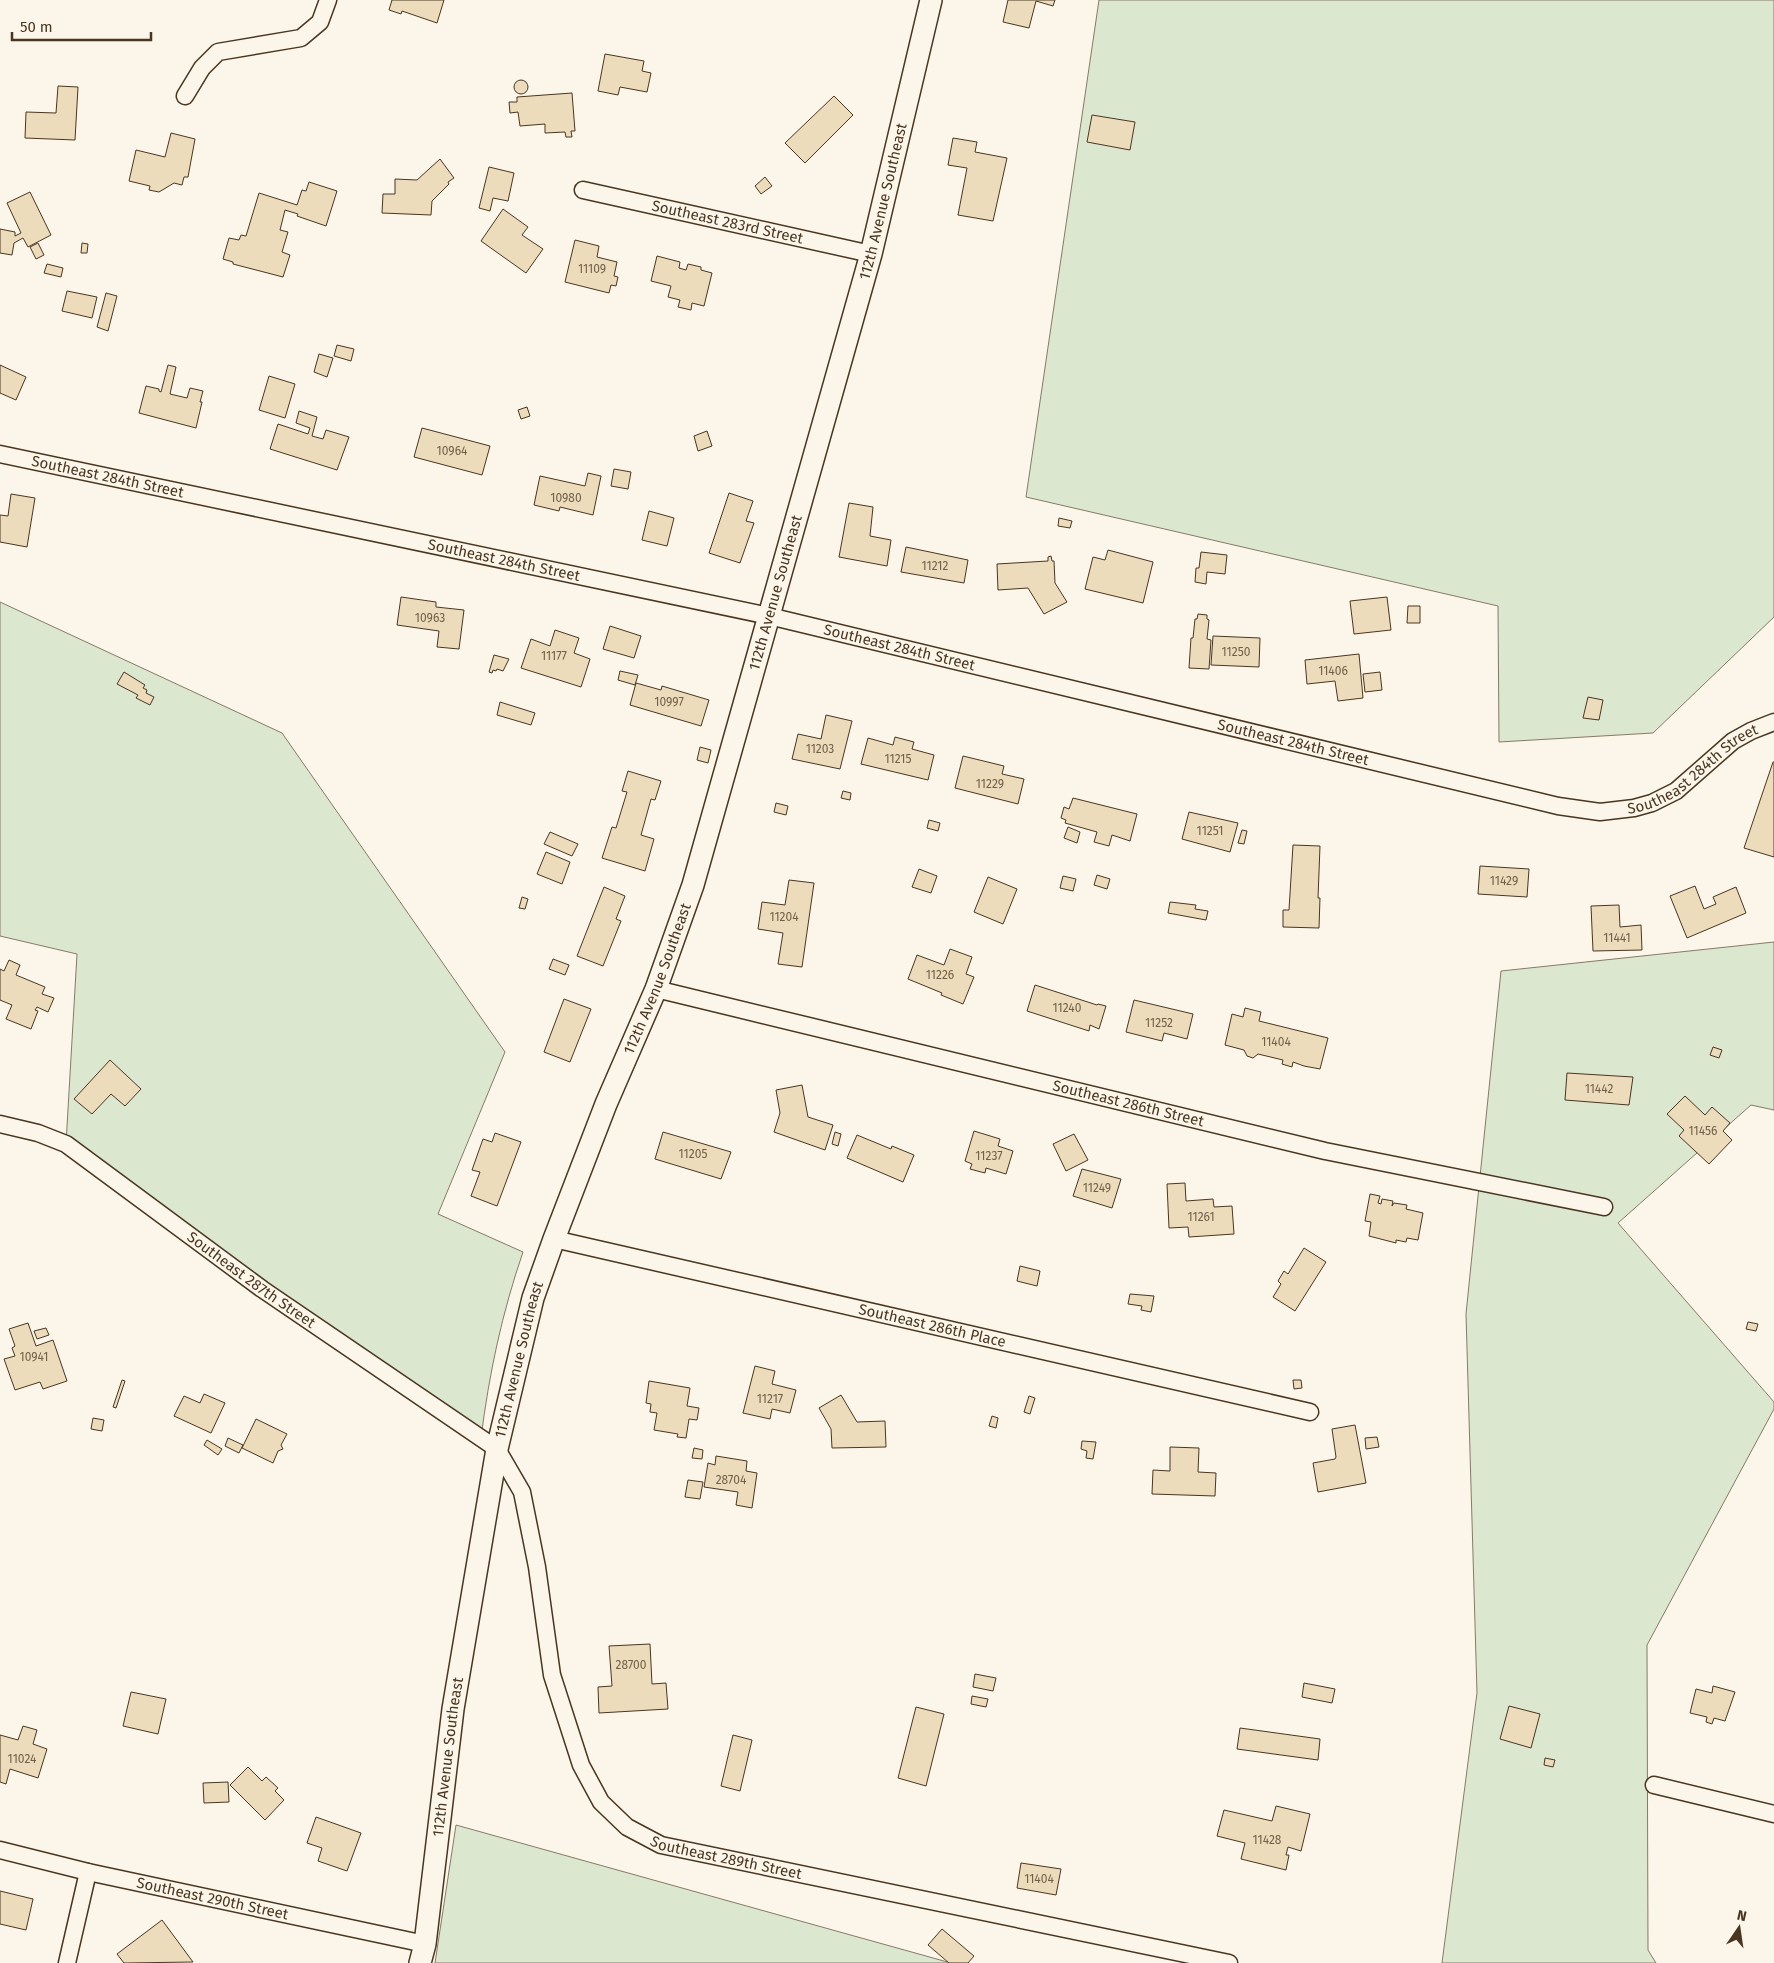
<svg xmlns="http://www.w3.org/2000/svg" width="1774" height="1963" viewBox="0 0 1774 1963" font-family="'Fira Sans',sans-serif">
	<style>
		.green { fill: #dce7d0; stroke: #887966 }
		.building { fill: #ecdcbc; stroke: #4a3520 }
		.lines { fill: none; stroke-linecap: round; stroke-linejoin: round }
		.minor-casing { stroke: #4a3520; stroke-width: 19 }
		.tertiary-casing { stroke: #4a3520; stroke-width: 24 }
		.minor { stroke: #fbf6e9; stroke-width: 16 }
		.tertiary { stroke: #fbf6e9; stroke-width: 21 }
		.labels { text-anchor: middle; stroke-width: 4; stroke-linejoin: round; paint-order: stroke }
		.number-label { font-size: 12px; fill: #725f47 }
		.street-label { font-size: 15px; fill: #4a3520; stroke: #fbf6e9 }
	</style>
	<rect width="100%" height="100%" fill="#fbf6e9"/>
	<path class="green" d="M1099 0H1774V617L1653 733 1499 742 1498 606 1026 497Z
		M0 602 282 733 505 1052 438 1214 523 1252C502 1313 489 1374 481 1438L66 1144 77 954 0 936Z
		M1774 942V1110L1751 1105 1618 1223 1774 1402V1409L1647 1645 1648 1950 1656 1963H1442L1477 1693 1466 1314 1501 971Z
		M456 1825 951 1963H435Z"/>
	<path class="building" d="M392 0H444L437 23 402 11 401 14 389 10Z
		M1008 0H1055L1053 6 1036 1 1029 28 1003 22Z
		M605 54 644 61 642 71 651 73 647 92 620 87 618 95 598 91Z
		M514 87a7 7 0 1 1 14 0a7 7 0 1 1-14 0Z
		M58 86 78 87 75 140 25 138 26 112 56 113Z
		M572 93 575 131H571L572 137H566L565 132 545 133V124L520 126 518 112 510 113 509 102H517V97Z
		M834 96 853 115 805 163 785 143Z
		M1092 115 1135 122 1130 150 1087 142Z
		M171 133 195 139 188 177H184L182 185 174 183 159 192 149 190 150 186 129 181 136 150 165 157Z
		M953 138 977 142 975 152 1007 158 993 221 958 215 967 168 948 165Z
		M440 159 454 178 448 182 449 184 432 201 431 215 382 213 383 194H395V179L417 180Z
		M489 167 514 173 508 201 493 198 490 211 479 208Z
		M765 177 772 186 761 194 755 186Z
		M309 182 337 191 326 226 297 216 298 214 285 210 280 230 288 232 282 252 290 255 283 277 233 264V262L223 259 229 238 239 240 241 235 246 236 259 193 297 205 302 190 306 191Z
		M30 192 51 235 28 247 23 238 14 243 12 255 0 253V229L15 232V236L21 233 7 203Z
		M503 209 528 227 522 235 543 249 526 273 481 241Z
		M575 240 599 246 597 257 617 262 614 276 618 277 616 286 611 285 609 293 565 282Z
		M38 243 44 255 36 259 30 247Z
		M82 243 88 244 87 253H81Z
		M657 256 680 262 679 268 686 270 688 264 701 267V270L712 273 704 306 692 303 691 310 678 307 680 300 668 297 671 286 651 281Z
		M47 264 63 268 61 277 44 273Z
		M67 291 97 297 92 318 62 311Z
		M106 293 117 296 108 331 97 327Z
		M337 345 354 349 351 361 334 356Z
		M319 354 333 358 327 377 314 372Z
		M0 365 26 377 16 400 0 393Z
		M168 365 176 367 170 394 187 398 190 388 203 391 200 402H202L196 428 139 413 146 386 159 389V391L161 392Z
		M269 376 295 384 285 418 259 410Z
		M527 407 530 416 521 419 518 410Z
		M299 411 317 417 312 436 323 439 326 430 349 437 337 470 270 449 278 424 308 434 310 428 296 423Z
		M422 428 490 446 482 475 414 457Z
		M707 431 712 446 698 451 694 436Z
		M614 469 631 472 628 489 611 486Z
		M588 473 601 476 593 515 560 507 559 511 534 505 540 476 585 486Z
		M729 493 753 501 746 521 754 523 740 563 709 553Z
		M11 494 35 498 27 547 0 542V515L8 516Z
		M849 503 873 507 870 536 891 540 887 566 839 557Z
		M649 511 674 518 667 546 642 540Z
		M1059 518 1072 521 1070 528 1058 526Z
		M906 547 968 560 964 583 901 572Z
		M1108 550 1153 562 1143 603 1085 589 1093 557 1105 560Z
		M1201 552 1227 555 1225 574 1207 572 1206 584 1195 582 1196 568H1199Z
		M1051 556 1052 561H1054L1055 583 1067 602 1044 614 1028 588 998 590 997 564 1048 561V557Z
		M401 597 436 602V607L464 610 459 649 437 647 439 631 397 625Z
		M1387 597 1391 630 1354 634 1350 601Z
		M1408 606H1420V623H1407Z
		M1198 614 1207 615V619L1209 620 1207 639 1211 640 1209 669 1189 668 1191 638H1193L1195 619H1197Z
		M610 626 641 636 634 658 603 649Z
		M555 630 579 638 574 653 590 659 581 687 521 668 531 639 550 646Z
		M1213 636 1260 638 1259 667 1211 665Z
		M1359 654 1363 698 1338 701 1335 681 1307 684 1305 660Z
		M494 655 509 659 503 671 497 669 496 671 493 670 492 673 489 672Z
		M620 671 638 675 635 685 618 680Z
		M124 672 145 685 143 688 147 690 146 693 154 697 150 705 136 698 138 695 117 684Z
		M1380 672 1382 690 1365 692 1363 674Z
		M636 683 661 690 662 686 709 700 701 726 630 705Z
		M1588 697 1603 700 1599 720 1583 718Z
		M500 702 535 713 531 725 497 715Z
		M826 715 852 721 840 769 792 759 798 734 821 739Z
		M895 737 914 742 912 749 934 755 928 780 861 764 868 738 893 745Z
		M700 747 711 750 708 763 697 760Z
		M963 756 1004 766 1002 774 1024 779 1018 804 955 788Z
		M1773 762H1774V857L1744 848Z
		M628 771 661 781 655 800 651 799 641 835 654 839 645 871 602 858 612 827 616 828 627 792 622 791Z
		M843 791 851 793 850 800 841 798Z
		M1073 798 1137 814 1130 841 1112 835 1109 846 1094 842 1097 832 1065 823 1066 820 1061 818 1064 807 1069 809Z
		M776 803 788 806 786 815 774 812Z
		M1189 812 1238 823 1230 852 1182 839Z
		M929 820 940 823 938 831 927 828Z
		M1068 827 1080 832 1077 843 1064 838Z
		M1242 830 1247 831 1244 844 1238 843Z
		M550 832 578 844 572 856 544 844Z
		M1293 845 1320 846 1318 898H1320L1319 928 1283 927V910H1289Z
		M546 852 570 862 562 884 537 874Z
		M1480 866 1529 869 1527 897 1478 894Z
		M919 869 937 876 931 893 912 887Z
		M1097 875 1110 879 1107 889 1094 885Z
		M1063 876 1076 879 1073 891 1060 888Z
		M988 877 1017 889 1003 924 974 912Z
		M789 880 814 883 802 967 778 964 783 933 758 929 762 902 785 905Z
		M1695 886 1704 909 1716 904 1713 897 1736 887 1746 913 1687 938 1670 896Z
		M604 887 625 896 616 919 621 921 603 966 577 956Z
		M522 897 528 899 525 909 519 908Z
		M1170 902 1196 905 1195 909 1208 911 1206 920 1168 913Z
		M1619 905 1620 927 1641 925 1642 950 1593 951 1591 906Z
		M950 949 972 957 966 974 974 977 963 1004 941 995 942 993 908 979 917 955 944 965Z
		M553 959 569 965 565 975 549 969Z
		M9 960 20 965 16 975 45 987 42 994 54 998 48 1012 37 1007 35 1010 38 1011 31 1029 6 1019 12 1005 0 1000V969L4 971Z
		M1035 985 1097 1005 1098 1004 1106 1006 1099 1029 1090 1025 1089 1031 1027 1011Z
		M564 999 591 1009 570 1062 544 1052Z
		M1134 1000 1193 1014 1187 1039 1164 1033 1162 1041 1126 1032Z
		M1245 1008 1261 1012 1259 1021 1328 1038 1320 1069 1304 1066 1293 1062 1292 1067 1282 1064 1283 1060 1258 1054 1253 1058 1247 1056 1244 1050 1225 1045 1232 1014 1243 1017Z
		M1713 1047 1722 1050 1719 1058 1710 1055Z
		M110 1060 141 1089 125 1106 111 1094 92 1114 74 1099Z
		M1567 1073 1633 1077 1629 1105 1565 1100Z
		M802 1085 808 1117 833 1125 825 1150 774 1132 780 1113 776 1090Z
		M1685 1096 1705 1115 1712 1107 1730 1123 1723 1131 1732 1140 1709 1164 1679 1136 1684 1130 1667 1114Z
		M974 1131 1000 1139 998 1146 1013 1151 1006 1174 986 1168 985 1173 970 1169 972 1164 965 1161Z
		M663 1132 731 1152 721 1179 655 1159Z
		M835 1132 841 1134 838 1146 832 1144Z
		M495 1133 521 1142 497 1206 471 1196 480 1172 472 1170 483 1139 492 1142Z
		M1074 1134 1088 1160 1066 1171 1053 1144Z
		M857 1135 891 1149 892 1146 914 1155 903 1182 847 1158Z
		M1082 1169 1121 1179 1112 1208 1073 1196Z
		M1185 1183 1186 1201 1213 1199 1214 1207 1232 1206 1234 1234 1189 1237 1188 1227 1169 1228 1167 1184Z
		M1370 1194 1380 1196 1378 1203 1381 1204 1382 1199 1393 1201 1392 1206 1394 1203 1407 1205 1406 1209 1423 1213 1418 1240 1407 1238 1406 1242 1396 1240V1243L1369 1236 1371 1222 1365 1221Z
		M1304 1248 1326 1262 1295 1311 1273 1297 1281 1284 1278 1281 1284 1271 1288 1274Z
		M1020 1266 1040 1271 1037 1286 1017 1281Z
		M1130 1294 1154 1296 1151 1312 1141 1310 1142 1306 1128 1304Z
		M1748 1322 1758 1324 1756 1331 1746 1329Z
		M28 1323 36 1346 53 1340 67 1381 43 1389 40 1382 15 1390 4 1359 15 1356 12 1348 15 1346 9 1329Z
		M46 1328 49 1335 37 1339 34 1331Z
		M755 1366 775 1371 772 1384 796 1390 790 1413 772 1409 770 1419 743 1413Z
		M122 1380 125 1381 116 1408 113 1407Z
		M1293 1380H1301L1302 1388 1294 1389Z
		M649 1381 690 1388 687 1406 699 1408 697 1420 689 1419 686 1438 677 1437 678 1434 654 1430 657 1413 650 1412 651 1404 646 1403Z
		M204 1394 225 1403 211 1433 174 1416 184 1396 200 1403Z
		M841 1395 857 1422 885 1421 886 1447 832 1448 831 1429 819 1408Z
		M1029 1396 1035 1398 1030 1414 1024 1412Z
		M992 1416 998 1418 996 1428 989 1426Z
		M93 1418 104 1420 102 1431 91 1429Z
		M256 1419 287 1434 281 1445 283 1449 278 1451 273 1463 242 1448Z
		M1355 1425 1366 1483 1318 1492 1313 1463 1335 1459 1336 1457 1332 1429Z
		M1377 1437 1379 1447 1366 1449 1365 1438Z
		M228 1438 243 1445 239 1453 225 1446Z
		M207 1440 222 1449 218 1455 204 1445Z
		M1082 1441 1096 1442 1093 1459 1086 1458 1087 1451 1081 1449Z
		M1170 1447 1199 1448 1198 1472 1216 1473 1215 1496 1152 1494 1153 1470 1170 1471Z
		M694 1448 703 1450 702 1459 692 1458Z
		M716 1456 747 1461 746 1471 757 1473 752 1508 736 1505 738 1492 704 1487 708 1463 715 1465Z
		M688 1480 703 1482 700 1499 685 1497Z
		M650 1644 652 1684 666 1683 668 1709 599 1713 598 1687 612 1686 609 1646Z
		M975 1674 996 1678 993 1691 973 1687Z
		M1304 1683 1335 1689 1332 1703 1302 1697Z
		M1713 1686 1735 1692 1725 1721 1714 1718 1712 1724 1706 1722 1707 1717 1690 1713 1696 1689 1712 1693Z
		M131 1692 166 1699 158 1734 123 1726Z
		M972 1696 988 1699 986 1707 971 1704Z
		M1509 1706 1540 1714 1531 1748 1500 1739Z
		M916 1707 944 1714 926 1786 898 1778Z
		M23 1726 37 1730 33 1744 47 1749 38 1778 10 1769 6 1784 0 1782V1735L18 1740Z
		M1240 1728 1320 1739 1318 1760 1237 1749Z
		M733 1735 752 1740 740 1791 721 1786Z
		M1545 1758 1555 1760 1553 1767 1544 1765Z
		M248 1767 262 1781 266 1777 278 1788 275 1791 284 1800 265 1820 230 1785Z
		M228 1782 229 1802 204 1803 203 1783Z
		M1276 1806 1310 1814 1301 1851 1288 1847 1286 1855H1289L1286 1870 1241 1859 1245 1843 1217 1836 1224 1810 1272 1821Z
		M316 1817 361 1833 347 1871 318 1861 322 1848 307 1843Z
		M1021 1863 1061 1869 1056 1895 1017 1888Z
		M0 1891 33 1899 26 1930 0 1924Z
		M162 1920 193 1962 124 1963 117 1954Z
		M942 1929 974 1956 968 1963H949L928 1945Z"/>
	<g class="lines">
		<g class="minor-casing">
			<g id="minor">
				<path d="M185 96 202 68 218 52 301 38 320 22 328 0"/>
				<path id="s1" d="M583 190 871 254"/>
				<path id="s2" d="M0 454 769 616 1558 806 1600 812 1634 808 1652 803 1676 791 1733 741 1751 731 1774 722"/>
				<path id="s3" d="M656 989 1325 1151 1604 1207"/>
				<path id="s4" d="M0 1124 38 1133 66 1144 262 1289 497 1449 522 1492 537 1567 552 1675 581 1765 601 1802 627 1827 661 1845 1229 1963"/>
				<path id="s5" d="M554 1239 1310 1412"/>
				<path d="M1654 1785 1774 1814"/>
				<path id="s6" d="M0 1850 88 1872 425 1944"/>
				<path d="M67 1963 88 1872"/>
			</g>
		</g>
		<g class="tertiary-casing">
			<g id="tertiary">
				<path id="s7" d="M420 1963 425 1944 453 1709 497 1449 533 1298 554 1239 606 1104 656 989 693 885 871 254 931 0"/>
			</g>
		</g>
		<use href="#minor" class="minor"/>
		<use href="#tertiary" class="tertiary"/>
	</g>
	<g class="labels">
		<g class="number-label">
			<text x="592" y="273">11109</text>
			<text x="452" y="455">10964</text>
			<text x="566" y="502">10980</text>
			<text x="935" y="570">11212</text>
			<text x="430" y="622">10963</text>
			<text x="1236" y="656">11250</text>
			<text x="554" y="660">11177</text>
			<text x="1333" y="675">11406</text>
			<text x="669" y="706">10997</text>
			<text x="820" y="753">11203</text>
			<text x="898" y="763">11215</text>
			<text x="990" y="788">11229</text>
			<text x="1210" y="835">11251</text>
			<text x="1504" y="885">11429</text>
			<text x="784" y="921">11204</text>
			<text x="1617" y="942">11441</text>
			<text x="940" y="979">11226</text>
			<text x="1067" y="1012">11240</text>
			<text x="1159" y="1027">11252</text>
			<text x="1276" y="1046">11404</text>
			<text x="1599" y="1093">11442</text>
			<text x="1703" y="1135">11456</text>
			<text x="693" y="1158">11205</text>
			<text x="989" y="1160">11237</text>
			<text x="1097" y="1192">11249</text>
			<text x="1201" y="1221">11261</text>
			<text x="34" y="1361">10941</text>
			<text x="770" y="1403">11217</text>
			<text x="731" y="1484">28704</text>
			<text x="631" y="1669">28700</text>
			<text x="22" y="1763">11024</text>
			<text x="1267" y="1844">11428</text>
			<text x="1039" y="1883">11404</text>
		</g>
		<g class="street-label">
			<text dy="5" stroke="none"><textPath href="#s7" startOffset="1828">112th Avenue Southeast</textPath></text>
			<text dy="5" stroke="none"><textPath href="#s1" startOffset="148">Southeast 283rd Street</textPath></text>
			<text dy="5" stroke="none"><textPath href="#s2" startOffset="110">Southeast 284th Street</textPath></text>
			<text dy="5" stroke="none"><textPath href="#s2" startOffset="515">Southeast 284th Street</textPath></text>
			<text dy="5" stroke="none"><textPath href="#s7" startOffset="1422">112th Avenue Southeast</textPath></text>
			<text dy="5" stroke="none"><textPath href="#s2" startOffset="920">Southeast 284th Street</textPath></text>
			<text dy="5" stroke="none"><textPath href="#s2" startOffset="1325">Southeast 284th Street</textPath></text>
			<text dy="5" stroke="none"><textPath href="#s2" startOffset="1745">Southeast 284th Street</textPath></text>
			<text dy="5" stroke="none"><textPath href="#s7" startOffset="1018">112th Avenue Southeast</textPath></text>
			<text dy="5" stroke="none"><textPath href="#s3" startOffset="486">Southeast 286th Street</textPath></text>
			<text dy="5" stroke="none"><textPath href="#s4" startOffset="299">Southeast 287th Street</textPath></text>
			<text dy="5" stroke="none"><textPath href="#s5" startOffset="388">Southeast 286th Place</textPath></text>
			<text dy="5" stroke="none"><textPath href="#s7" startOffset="612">112th Avenue Southeast</textPath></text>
			<text dy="5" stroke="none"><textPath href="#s7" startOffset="208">112th Avenue Southeast</textPath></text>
			<text dy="5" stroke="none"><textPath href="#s4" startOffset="1110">Southeast 289th Street</textPath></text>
			<text dy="5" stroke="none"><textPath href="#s6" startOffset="218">Southeast 290th Street</textPath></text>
		</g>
	</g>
	<g transform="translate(1739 1928) rotate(13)" stroke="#fbf6e9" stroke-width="4" paint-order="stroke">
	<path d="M0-4L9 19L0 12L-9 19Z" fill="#4a3520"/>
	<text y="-8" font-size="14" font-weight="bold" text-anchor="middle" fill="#4a3520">N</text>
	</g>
	<path d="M12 32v8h139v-8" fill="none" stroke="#4a3520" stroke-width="2.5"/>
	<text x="20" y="32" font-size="15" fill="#4a3520" stroke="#fbf6e9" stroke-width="4" paint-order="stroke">50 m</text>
</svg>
